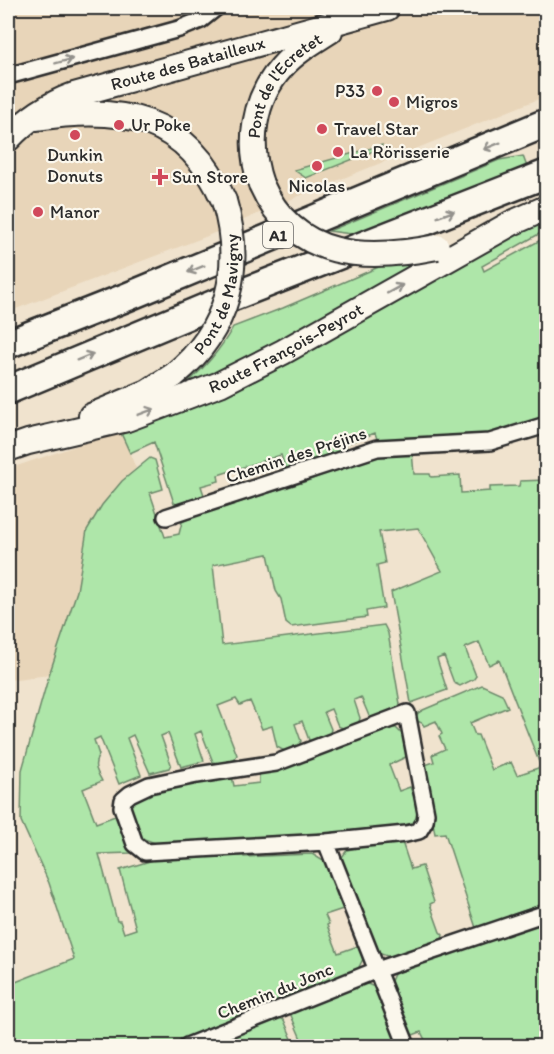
<svg xmlns="http://www.w3.org/2000/svg" width="554" height="1054" viewBox="0 0 554 1054" font-family="Itim,sans-serif">
	<style>
		.built { fill: #e8d5b9 }
		.green { fill: #aee6a9; stroke: #6c886a; stroke-width: 1.5 }
		.lines { fill: none; stroke-linecap: round; stroke-linejoin: round }
		.street-casing { stroke: #2b2b2b; stroke-width: 20 }
		.primary-casing { stroke: #2b2b2b; stroke-width: 28 }
		.highway-casing { stroke: #2b2b2b; stroke-width: 32 }
		.street { stroke: #fbf7ec; stroke-width: 15 }
		.primary { stroke: #fbf7ec; stroke-width: 24 }
		.highway { stroke: #fbf7ec; stroke-width: 27 }
		.primary-bridge-casing { stroke: #2b2b2b; stroke-width: 28; stroke-linecap: butt }
		.primary-bridge { stroke: #fbf7ec; stroke-width: 24 }
		.oneway { stroke: #93918c }
		.poi-dot { fill: #d1495b; stroke: #fbf7ec; stroke-width: 2 }
		.labels { text-anchor: middle; stroke-width: 4.5; stroke-linejoin: round; paint-order: stroke }
		.shield { fill: #fbf7ec; stroke: #696865; stroke-width: 1.5 }
		.shield-label { font-size: 16px; font-weight: bold; fill: #2b2b2b }
		.street-label { font-size: 18px; fill: #2b2b2b; stroke: #fbf7ec }
		.poi-label { font-size: 18px; fill: #2b2b2b; stroke: #fbf7ec; text-anchor: start }
	</style>
	<rect width="100%" height="100%" fill="#f0e3ce"/>
	<filter id="ink" filterUnits="userSpaceOnUse"><feTurbulence type="fractalNoise" baseFrequency=".0167" numOctaves="2"/><feDisplacementMap in="SourceGraphic" scale="12" xChannelSelector="R" yChannelSelector="G"/><feConvolveMatrix kernelMatrix="1 2 1 2 8 2 1 2 1" color-interpolation-filters="sRGB"/></filter>
	<g filter="url(#ink)">
		<path class="built" d="M8 8H546V96L282 203 205 237 8 312Z
			M120 431 136 468 122 481 87 530 77 591 49 675 8 680V469Z"/>
		<path class="green" d="M382 145 381 148 306 178 294 170Z
			M523 156 527 167 359 235 329 231 499 160Z
			M546 219V230L482 266 484 271 546 237V418L492 436 378 442 375 433 345 444 347 450 286 471 281 455 218 475 219 481 201 486 205 498 179 505 174 503 154 442 130 453 120 431 471 254Z
			M412 264 381 284 226 370 184 386C204 368 220 351 233 327L283 308 381 266Z
			M412 451 414 474H430L431 477 460 475 461 493 490 491V487L519 486 520 481 546 480V903L476 928 445 833 435 834 422 766 434 762 432 755 445 749 439 736 442 734 436 721 424 726 422 723 415 720 418 713 423 710 482 685 502 694 508 707 470 723 475 735H478L492 770 511 762 517 775 541 767 499 660 489 665 479 642 465 648 476 676 474 679 460 686 454 683 444 656 437 659 447 690 411 703 391 592 442 571 418 528 379 532 385 563 377 565 384 608 366 611 367 617 291 627 286 623 281 599 276 591 268 554 213 565 222 645 384 625 388 633 400 704 397 710 376 719 369 716 361 697 354 700 360 718 358 726 347 730 338 726 331 709 324 712 331 729 329 737 317 742 309 740 302 721 295 724 301 741 298 748 288 753 277 747 272 726 262 729 250 701 240 705 236 699 218 706 237 755 232 763 223 764 213 762 201 731 195 734 204 761 181 767 168 733 161 736 171 764 169 768 150 773 133 735 127 738 141 775 119 784 100 737 94 740 99 755C92 765 97 772 102 781L83 789 96 823 115 816 131 853 99 854 117 921H120L124 933 136 929 120 870 160 858 243 852 244 857 312 854 325 862 343 909 325 915 329 924 327 925 338 953 358 946 363 959 358 969 167 1046H8V985L74 959 49 883 21 821 22 770 49 675 77 591 87 530 102 505 122 481 150 458 155 460 163 489 150 493 165 537 179 534 182 522 190 518 307 481 377 454Z
			M384 728H396L404 736 410 755 389 765 399 791 410 787 419 810C416 821 413 826 402 829L155 843 139 837C134 828 126 818 130 806 138 784 210 779 232 776L234 786 259 783V773Z
			M401 839 411 869 422 866 434 902 430 904 440 932 443 935 442 940 390 957 378 953 340 860 347 850Z
			M546 920V1046H428L421 1032 410 1036 390 983 395 972Z
			M365 983 377 988 400 1046H304L290 1013Z
			M278 1017 284 1020 295 1046H208Z"/>
		<g class="lines">
			<g class="street-casing">
				<path id="street" d="M8 76 179 29 201 20 216 8
					M166 517 377 448 490 442 546 425
					M407 713 426 813 425 821 419 831 406 834 326 842 145 852 135 844 122 807 123 800 130 794 149 785 197 775 276 763Z
					M326 842 407 1046
					M187 1046 377 970 546 913"/>
			</g>
			<g class="primary-casing">
				<g id="primary">
					<path d="M37 118C121 105 187 115 224 201"/>
					<path id="s1" d="M8 139C27 119 49 104 74 95L387 8"/>
					<path id="s2" d="M261 184C247 145 253 99 282 67 295 52 313 42 330 31"/>
					<path d="M91 416 148 392 174 375"/>
					<path id="s3" d="M8 449 28 442 127 419 220 384 283 352 512 223 546 208"/>
				</g>
			</g>
			<g class="highway-casing">
				<path id="highway" d="M8 344 127 297 546 123
					M8 390 224 300 546 174"/>
			</g>
			<use href="#street" class="street"/>
			<use href="#primary" class="primary"/>
			<use href="#highway" class="highway"/>
			<g class="primary-bridge-casing">
				<g id="primary-bridge">
					<path d="M261 184C295 261 367 261 437 247"/>
					<path id="s4" d="M174 375C229 330 244 267 224 201"/>
				</g>
			</g>
			<use href="#primary-bridge" class="primary-bridge"/>
		</g>
		<defs><path id="oneway-shaft" d="M-6 0H5M1.5-3L5.5 0L1.5 3" fill="none" stroke-width="1.6" stroke-linecap="round" stroke-linejoin="round" transform="scale(1.5)"/></defs>
		<g class="oneway">
			<use href="#oneway-shaft" transform="translate(64 61) rotate(-15)"/>
			<use href="#oneway-shaft" transform="translate(492 146) rotate(158)"/>
			<use href="#oneway-shaft" transform="translate(446 214) rotate(-21)"/>
			<use href="#oneway-shaft" transform="translate(196 269) rotate(158)"/>
			<use href="#oneway-shaft" transform="translate(395 289) rotate(-29)"/>
			<use href="#oneway-shaft" transform="translate(85 357) rotate(-22)"/>
			<use href="#oneway-shaft" transform="translate(146 412) rotate(-20)"/>
		</g>
	</g>
	<g class="poi-dot">
		<circle cx="377" cy="91" r="6"/>
		<circle cx="394" cy="102" r="6"/>
		<circle cx="119" cy="125" r="6"/>
		<circle cx="322" cy="129" r="6"/>
		<circle cx="75" cy="135" r="6"/>
		<circle cx="338" cy="152" r="6"/>
		<circle cx="317" cy="166" r="6"/>
		<path d="M157 168h6v6h6v6h-6v6h-6v-6h-6v-6h6z"/>
		<circle cx="38" cy="212" r="6"/>
	</g>
	<g class="labels">
		<rect class="shield" x="263" y="222" width="30" height="26" rx="4.5"/>
		<g class="shield-label">
			<text x="278" y="241">A1</text>
		</g>
		<g class="street-label">
			<text dy="6" stroke="none"><textPath href="#s1" startOffset="198">Route des Batailleux</textPath></text>
			<text dy="6" stroke="none"><textPath href="#s2" startOffset="110">Pont de l'Ecretet</textPath></text>
			<text dy="6" stroke="none"><textPath href="#s4" startOffset="96">Pont de Mavigny</textPath></text>
			<text dy="6" stroke="none"><textPath href="#s3" startOffset="297">Route François-Peyrot</textPath></text>
			<text transform="translate(296 455) rotate(-18)" y="6">Chemin des Préjins</text>
			<text transform="translate(275 991) rotate(-22)" y="6">Chemin du Jonc</text>
		</g>
		<g class="poi-label">
			<text x="365" y="97" text-anchor="end">P33</text>
			<text x="406" y="108">Migros</text>
			<text x="131" y="131">Ur Poke</text>
			<text x="334" y="135">Travel Star</text>
			<text x="350" y="158">La Rörisserie</text>
			<text x="75" y="161" text-anchor="middle">Dunkin<tspan x="75" dy="21">Donuts</tspan></text>
			<text x="172" y="183">Sun Store</text>
			<text x="317" y="192" text-anchor="middle">Nicolas</text>
			<text x="50" y="218">Manor</text>
		</g>
	</g>
	<rect width="554" height="1054" fill="none" stroke="#fbf7ec" stroke-width="30"/>
	<rect x="15" y="15" width="524" height="1024" fill="none" stroke="#2b2b2b" stroke-width="2" filter="url(#ink)"/>
</svg>
